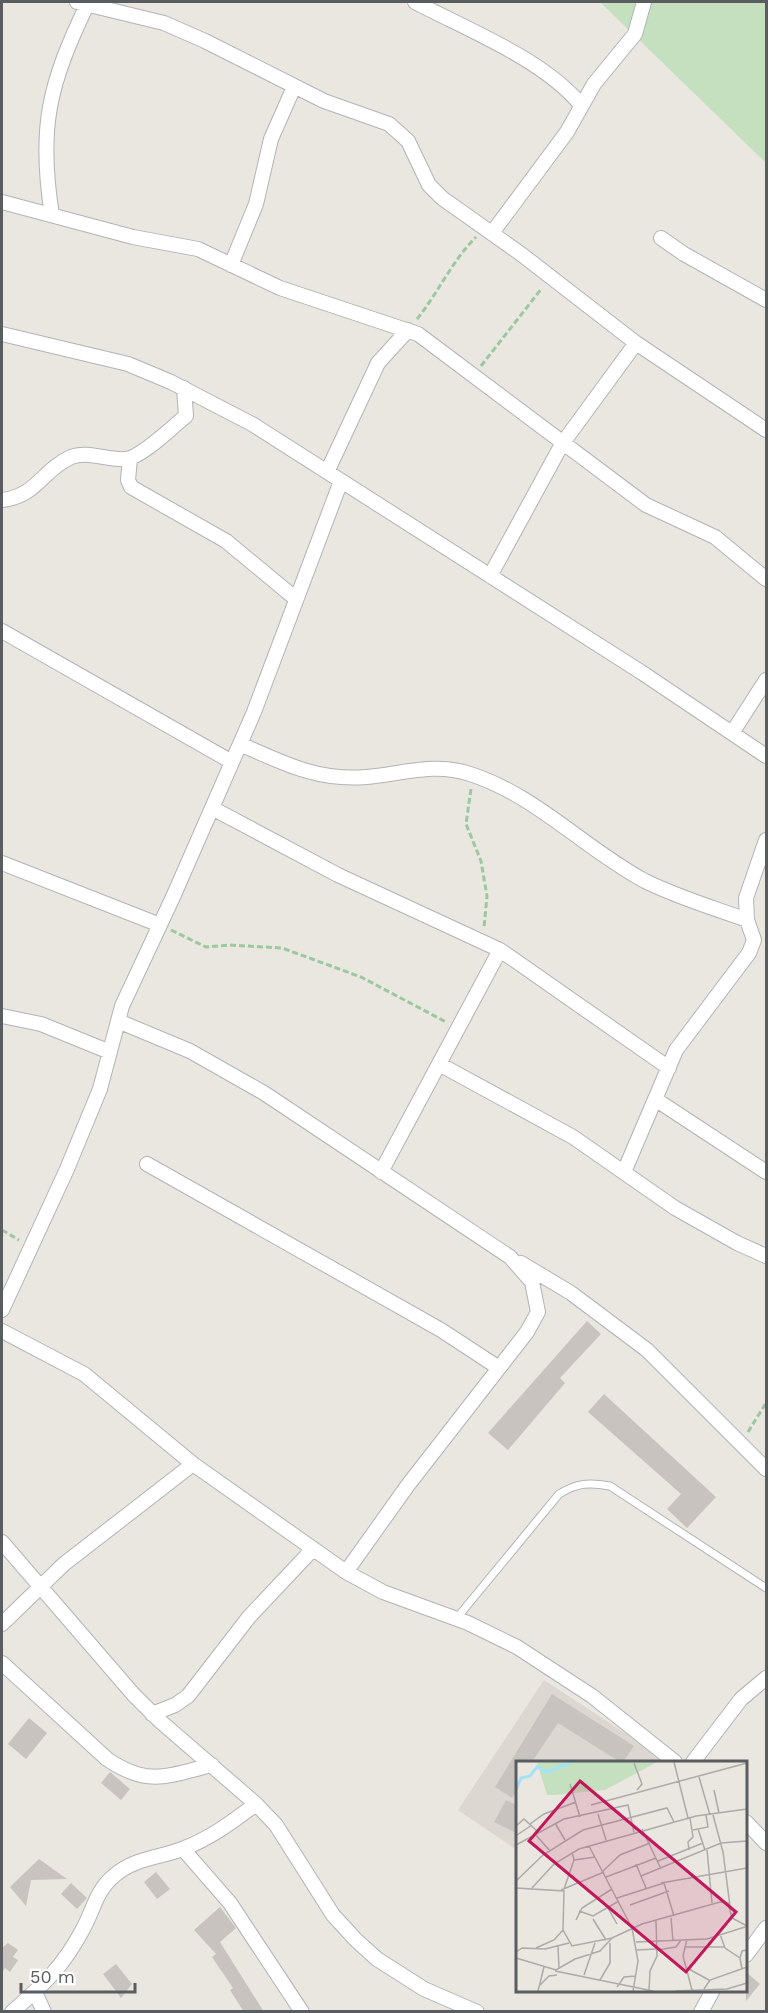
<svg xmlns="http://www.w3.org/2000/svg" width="768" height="2013" viewBox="0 0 768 2013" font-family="'Work Sans',sans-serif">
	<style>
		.education { fill: #ddd7d1 }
		.green { fill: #c4e0be }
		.building { fill: #c8c3bf }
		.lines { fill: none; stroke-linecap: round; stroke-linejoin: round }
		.service-casing { stroke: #b1b4b7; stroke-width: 9 }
		.minor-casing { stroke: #b1b4b7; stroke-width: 16 }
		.path { stroke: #9cc8a0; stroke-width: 3; stroke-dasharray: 6 3; stroke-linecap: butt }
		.service { stroke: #fff; stroke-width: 7 }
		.minor { stroke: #fff; stroke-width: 14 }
		.inset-river { fill: none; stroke: #a3e2f7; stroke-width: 3 }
		.inset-road { fill: none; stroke: #acaba9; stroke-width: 1.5 }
		.view { fill: #c2185b; fill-opacity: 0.15; stroke: #c2185b; stroke-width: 3 }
		.inset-edge { fill: none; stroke: #595d60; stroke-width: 3 }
	</style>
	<rect width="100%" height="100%" fill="#eae6e0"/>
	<path class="education" d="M544 1680 669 1762H518L517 1850 458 1810Z"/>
	<path class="green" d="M600 2H766V163Z"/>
	<path class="building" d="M587 1321 601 1334 560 1378 565 1383 508 1450 488 1433Z
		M604 1394 716 1497 687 1528 667 1509 681 1494 588 1412Z
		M552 1694 634 1746 623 1762H620L558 1723 532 1762H518V1789L512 1798 495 1787Z
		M29 1718 47 1733 26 1759 8 1744Z
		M110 1772 130 1789 121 1800 101 1783Z
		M506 1800 518 1806V1834L494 1822Z
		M39 1859 67 1879 31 1880 26 1906 10 1887Z
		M156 1872 170 1889 157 1899 144 1882Z
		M71 1883 87 1898 77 1909 61 1894Z
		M220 1907 236 1928 220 1942 264 2012H244L230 1990 233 1988 212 1957 216 1954 194 1930Z
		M8 1943 18 1950 13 1957 18 1960 10 1972 5 1968 2 1973V1948Z
		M116 1964 132 1984 121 1998 103 1974Z
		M746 1972 760 1984 746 2001Z"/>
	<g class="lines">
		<g class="service-casing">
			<path id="service" d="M456 1619 559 1494C577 1483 589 1482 610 1486L766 1588"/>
		</g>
		<g class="minor-casing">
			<path id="minor" d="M77 2 164 23 205 41 324 101 389 124 408 141 429 185 442 198 521 254 636 343 766 430
				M415 2C468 30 543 59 581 105
				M2 202 133 237 198 249 280 288 418 334 646 505 715 537 766 579
				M52 215C38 128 49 84 87 5
				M492 233 567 132 594 84 635 34 644 2
				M661 238 684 254 766 300
				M231 265 256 204 271 139 294 87
				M2 334 128 364 171 382 252 424 641 672 766 756
				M130 458 128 480 131 487 226 541 296 599
				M327 472 378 363 408 330
				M2 500C37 496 42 470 71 457 88 450 108 461 126 459 142 457 172 427 186 416L184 388
				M490 576 562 444 636 343
				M2 631 232 762
				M732 733 766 680
				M240 744C283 763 317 781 366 777 402 774 434 762 470 774 536 795 585 849 645 881 677 897 714 908 747 920
				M212 808 338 875 500 950 669 1068
				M2 863 160 925
				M2 1016 41 1024 110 1052
				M118 1021 190 1051 264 1093 510 1257 532 1282 538 1312 527 1332 408 1485 346 1572
				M439 1064 573 1137 675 1208 737 1243 766 1256
				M655 1099 766 1172
				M147 1164 441 1330 499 1368
				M381 1172 500 950
				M624 1172 676 1050 749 953 754 940 747 920 746 898 766 840
				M521 1263 571 1293 647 1350 766 1469
				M2 1310 67 1169 100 1089 122 1006 173 897 254 712 341 481
				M2 1331 84 1374 193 1464 346 1572 383 1592 468 1623 517 1647 592 1696 675 1762
				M2 1542 133 1694 160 1721 256 1804 276 1825 333 1915 356 1940 377 1959 424 1989 477 2012
				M2 1624 64 1564 193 1464
				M2 1663 107 1759C148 1787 167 1776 212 1765
				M152 1714 175 1705 188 1696 249 1617 313 1549
				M693 1762 741 1699 766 1678
				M746 1822 766 1843
				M183 1849 230 1903 302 2012
				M746 1955 766 1928
				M35 1992 44 2012
				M12 2012C44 1984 63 1967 83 1929 94 1909 96 1890 115 1875 135 1858 159 1858 182 1849 211 1838 232 1822 256 1804
				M701 2012 713 1990"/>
		</g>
		<path class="path" d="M417 319C438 293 452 261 476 237
			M481 366 542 288
			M471 789 466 824 481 861 487 896 484 928
			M171 930 206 947 229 945 282 948 361 977 446 1022
			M2 1230 19 1240
			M748 1432 766 1403"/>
		<use href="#service" class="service"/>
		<use href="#minor" class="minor"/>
	</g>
	<g transform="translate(516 1761)">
		<rect width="231" height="231" fill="#eae6e0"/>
		<path d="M21 1H141L89 29 38 34H31Z" fill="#c4e0be"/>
		<path class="inset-river" d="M0 29 5 17 14 15 21 6 31 11 56 1"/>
		<path class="inset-road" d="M158 1 172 57M118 2 126 23 121 29M183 16 194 54M54 23 64 56M198 29 203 52M75 44 231 2M82 53 90 79M197 54 207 91 214 145M39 62 49 79M14 63 28 53 60 41M0 65 8 58 22 71M126 68 145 108M182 68 189 89M177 69 192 66 190 54M19 73 34 90M1 74 16 64M0 84 48 58 112 44 118 71M73 85 116 167 122 200 117 230M173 89 172 81 177 76 174 57M191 89 196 142M58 99 79 96M142 100 187 82M120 103 130 127M87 110 104 94 134 82M125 115 205 82 231 80M90 116 140 97M0 120 27 94 67 69 151 47 158 61M145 122 231 107M0 127 48 130 47 169 56 185 96 177 126 163 204 141 212 142 216 157 231 165M16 127 38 103 63 88 180 55 231 48M48 128 58 99 56 91M45 129 88 111M101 137 148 122 158 155M114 144 153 130M92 147 101 163M63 150 77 155 103 140M155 157 157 180M77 158 90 179M60 159 66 147 96 128M204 173 209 187 224 197M171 178 167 195 176 229M120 181 191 178 229 166M42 185 43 208M169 186H208M20 187 38 179 47 169M121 189 140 188M141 189 160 186 165 179M0 191 6 187 29 188 53 182M0 197 40 209 59 198 84 190 96 177M171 207 193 219M226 208 224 197 226 190 231 189M39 210 137 230M68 214 79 182M84 219 94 202V182M24 224 33 215 41 214M101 226 108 216 119 215M188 228 194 219 231 206M22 230 28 206M133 230 134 210 141 195 140 160M160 230 211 228 231 222"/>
		<path class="view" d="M64 20 220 151 170 211 13 80Z"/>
		<rect width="231" height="231" class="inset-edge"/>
	</g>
	<rect width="768" height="2013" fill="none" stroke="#595d60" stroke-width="6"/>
	<path d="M21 1983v9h114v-9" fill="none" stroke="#595d60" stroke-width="3"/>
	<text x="30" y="1983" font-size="18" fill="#595d60" stroke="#ffffff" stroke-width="4.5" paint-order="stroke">50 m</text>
</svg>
